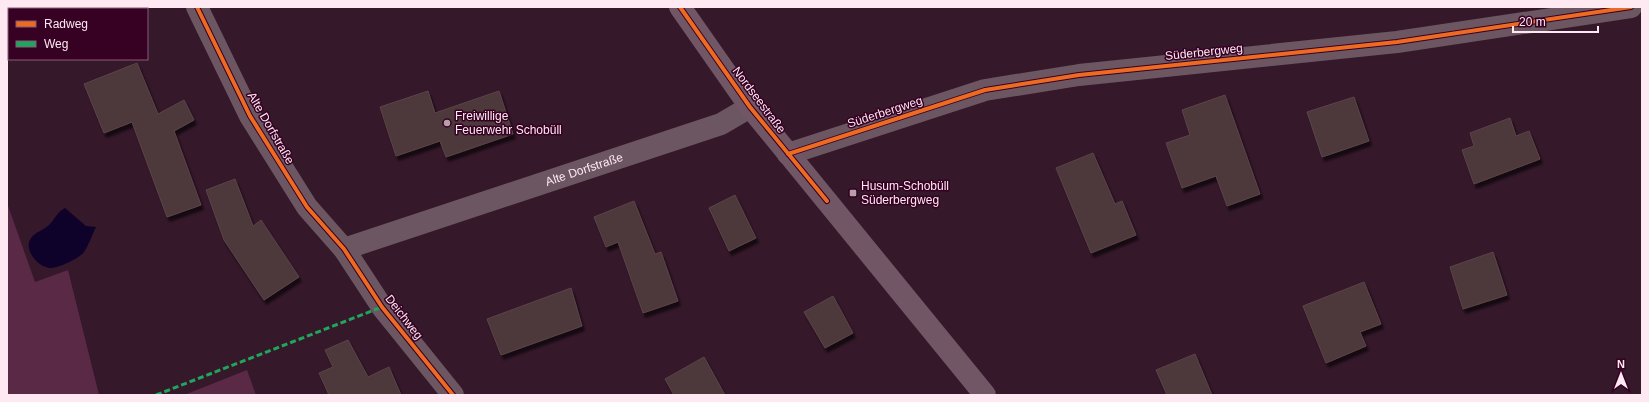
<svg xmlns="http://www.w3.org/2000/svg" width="1649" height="402" viewBox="0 0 1649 402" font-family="Helvetica,sans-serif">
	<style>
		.green { fill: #5a2945 }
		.water { fill: #0f022a }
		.building { fill: #4d373a; stroke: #5c4448; filter: url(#shadow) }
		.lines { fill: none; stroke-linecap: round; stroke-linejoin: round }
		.street { stroke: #6c5662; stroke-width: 22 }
		.secondary { stroke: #715666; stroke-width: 22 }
		.quiet { stroke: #20a55d; stroke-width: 3; stroke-dasharray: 6 3; stroke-linecap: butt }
		.cycleway-casing { stroke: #360123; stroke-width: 6 }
		.cycleway { stroke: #ed6a23; stroke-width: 4 }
		.poi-dot { fill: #b89fac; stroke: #360123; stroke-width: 1.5 }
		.labels { text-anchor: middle; stroke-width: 3; stroke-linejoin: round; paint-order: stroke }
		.street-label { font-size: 12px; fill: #fee8f2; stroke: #360123 }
		.poi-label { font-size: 12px; fill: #fee8f2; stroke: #360123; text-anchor: start }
	</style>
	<defs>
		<filter id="shadow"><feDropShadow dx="2.5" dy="4.5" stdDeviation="1" flood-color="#0009"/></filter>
	</defs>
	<rect width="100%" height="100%" fill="#35182a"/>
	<path class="green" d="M7 203 35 282 68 270 99 395H7Z
		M247 370 256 395H184Z"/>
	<path class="water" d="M65 208 86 226 96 227C92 235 89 245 84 252 80 258 57 269 49 268 37 266 23 249 31 238 35 232 44 230 49 225 55 219 57 212 65 208Z"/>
	<path class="building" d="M137 63 158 114 184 100 194 120 174 131 201 205 167 217 132 122 104 133 84 84Z
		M428 91 435 113 499 91 513 134 446 157 440 141 396 156 380 107Z
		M1225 95 1260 194 1227 206 1216 176 1182 188 1166 143 1190 135 1182 110Z
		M1354 97 1369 141 1322 157 1307 112Z
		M1510 118 1516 136 1529 131 1540 159 1474 184 1462 150 1474 146 1470 133Z
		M1093 153 1115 204 1122 201 1136 235 1091 253 1056 168Z
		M235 179 253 226 261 220 299 277 264 300 224 240 206 190Z
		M735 195 756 238 729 251 709 208Z
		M634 201 655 254 661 252 678 301 643 313 618 242 606 247 594 217Z
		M1493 252 1507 295 1463 309 1450 267Z
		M1364 282 1381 324 1360 332 1366 346 1326 363 1303 306Z
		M571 288 582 326 501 355 487 319Z
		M833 296 853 333 825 348 804 312Z
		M348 340 368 377 389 367 401 395H329L319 373 333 367 325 350Z
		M1195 354 1212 395H1167L1156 370Z
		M704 357 725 395H674L665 379Z"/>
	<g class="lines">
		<g class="street">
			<path d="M197 7 250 116 307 207 344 249 382 307 453 395"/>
			<path d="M788 154 985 90 1079 75 1397 42 1631 7"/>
			<path id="s1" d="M344 249 721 124 750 107"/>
		</g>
		<path class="secondary" d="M680 7 750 107 985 395"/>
		<path class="quiet" d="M156 395 382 307"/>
		<g class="cycleway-casing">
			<path id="cycleway" d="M197 7 250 116 307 207 344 249 382 307 453 395
				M680 7 750 107 827 201
				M788 154 985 90 1079 75 1397 42 1631 7"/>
		</g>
		<use href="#cycleway" class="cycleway"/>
	</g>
	<g class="poi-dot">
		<circle cx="447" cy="123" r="4"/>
		<rect x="849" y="189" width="8" height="8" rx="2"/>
	</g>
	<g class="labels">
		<g class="street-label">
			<text transform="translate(1204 52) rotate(-6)" y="4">Süderbergweg</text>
			<text transform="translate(759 100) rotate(53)" y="4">Nordseestraße</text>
			<text transform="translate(885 112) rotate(-18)" y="4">Süderbergweg</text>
			<text transform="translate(271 128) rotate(60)" y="4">Alte Dorfstraße</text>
			<text dy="4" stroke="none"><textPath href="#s1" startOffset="253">Alte Dorfstraße</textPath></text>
			<text transform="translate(404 317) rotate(52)" y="4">Deichweg</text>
		</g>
		<g class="poi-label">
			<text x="455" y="120">Freiwillige<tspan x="455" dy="14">Feuerwehr Schobüll</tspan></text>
			<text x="861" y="190">Husum-Schobüll<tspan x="861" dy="14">Süderbergweg</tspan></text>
		</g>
	</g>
	<rect width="1649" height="402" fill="none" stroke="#fee8f2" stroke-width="16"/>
	<rect x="8" y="8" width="140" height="52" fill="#360123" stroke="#865d76"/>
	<rect x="16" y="21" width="20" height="6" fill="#ed6a23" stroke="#865d76"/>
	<text x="44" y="28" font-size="12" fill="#fee8f2">Radweg</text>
	<rect x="16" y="41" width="20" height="6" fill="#20a55d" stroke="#865d76"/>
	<text x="44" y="48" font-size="12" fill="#fee8f2">Weg</text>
	<g transform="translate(1621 374)" stroke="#360123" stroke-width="3" paint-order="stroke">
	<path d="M0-3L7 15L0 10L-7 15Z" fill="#fee8f2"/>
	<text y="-6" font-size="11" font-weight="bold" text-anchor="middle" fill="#fee8f2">N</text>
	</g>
	<path d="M1513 26v6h85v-6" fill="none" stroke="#fee8f2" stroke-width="2"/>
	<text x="1519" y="26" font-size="12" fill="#fee8f2" stroke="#360123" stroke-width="3" paint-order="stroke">20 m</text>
</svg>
